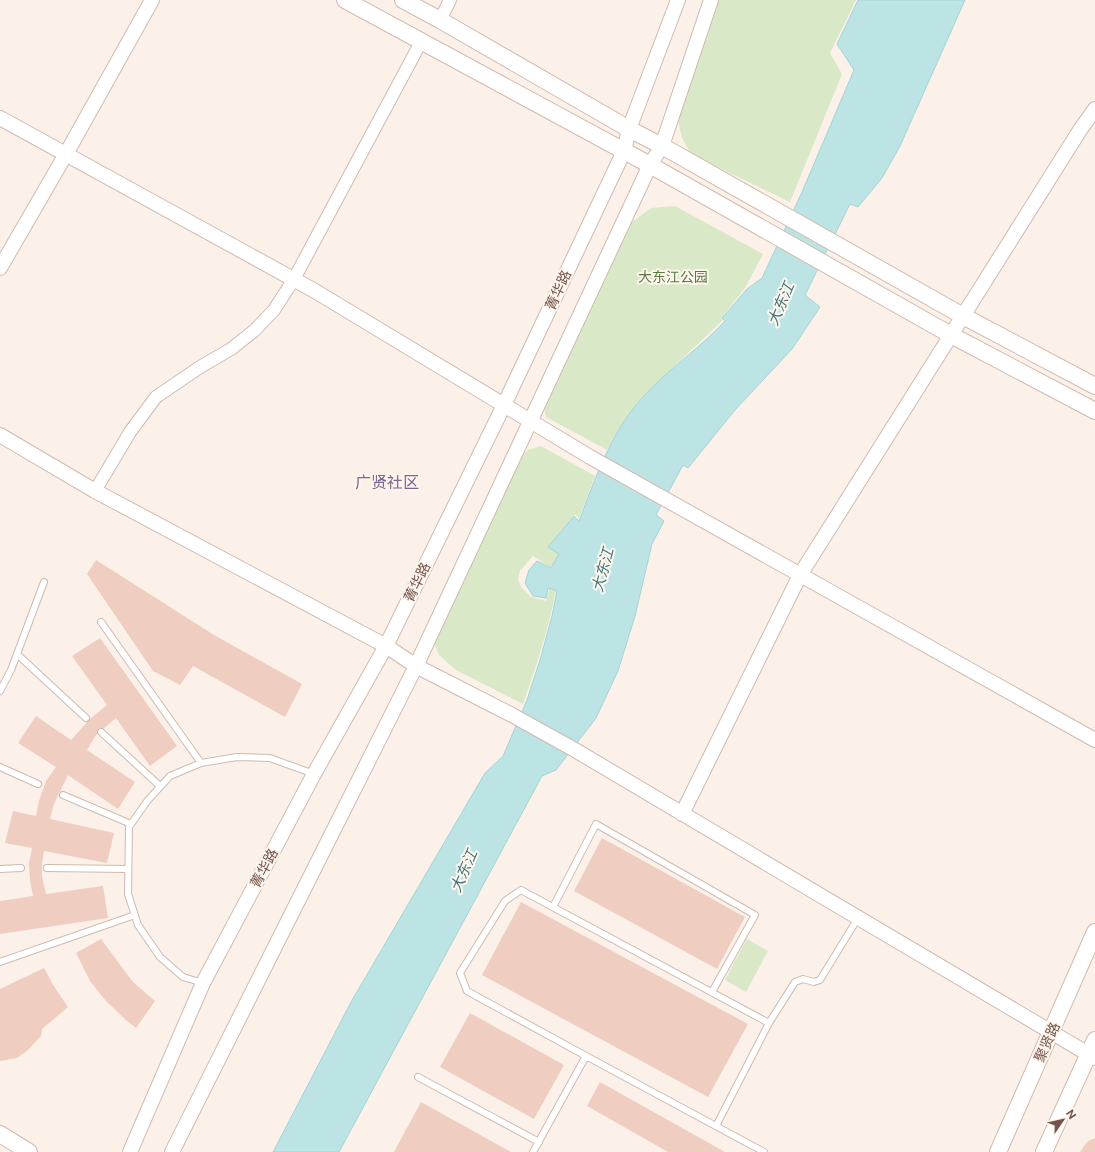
<svg xmlns="http://www.w3.org/2000/svg" width="1095" height="1152" viewBox="0 0 1095 1152" font-family="'Public Sans','Noto Sans SC',sans-serif">
	<style>
		.green { fill: #d9e8c7 }
		.water { fill: #bde4e4; stroke: #a4d4d5 }
		.building { fill: #efcdc1 }
		.lines { fill: none; stroke-linecap: round; stroke-linejoin: round }
		.service-casing { stroke: #cfbab1; stroke-width: 8 }
		.minor-casing { stroke: #cfbab1; stroke-width: 14 }
		.tertiary-casing { stroke: #cfbab1; stroke-width: 16 }
		.secondary-casing { stroke: #d1baaf; stroke-width: 18 }
		.service { stroke: #fff; stroke-width: 6 }
		.minor { stroke: #fff; stroke-width: 12 }
		.tertiary { stroke: #fff; stroke-width: 14 }
		.secondary { stroke: #fff; stroke-width: 16 }
		.labels { text-anchor: middle; stroke-width: 4; stroke-linejoin: round; paint-order: stroke }
		.park-label { font-size: 14px; fill: #5c7946; stroke: #fef6ee }
		.street-label { font-size: 14px; fill: #74564d; stroke: #fef6ee }
		.water-label { font-size: 15px; font-style: italic; fill: #427678; stroke: #fef6ee }
		.quarter-label { font-size: 16px; fill: #7c6690; stroke: #fef6ee }
	</style>
	<rect width="100%" height="100%" fill="#fbf1e8"/>
	<path class="green" d="M719 0H856L830 53 842 74 790 202 691 154 682 138 678 120Z
		M675 206 763 254 745 288 721 318 723 320 639 400C627 416 616 432 607 450L546 417 544 407 631 223 651 208Z
		M541 446 595 476 579 518 575 514 548 547 559 554 551 568 533 556 520 571 518 580 521 587 531 597 546 601 549 589 556 591C548 630 536 667 523 704L456 670 439 655 433 640 518 459 528 450Z
		M747 939 768 951 746 992 725 980Z"/>
	<path class="water" d="M858 0H965L900 146 882 178 858 207 850 204 805 295 820 307 792 349 735 410 688 468 683 465 656 515 664 521 652 544 635 616 618 671 596 718 556 770 542 776 339 1152H273L351 1002 485 773 503 756 527 700 540 660 552 616 557 591 548 588 546 598 533 596 525 583 529 570 537 561 551 568 559 554 548 547 574 516 579 521C595 479 611 432 642 398 667 370 699 349 725 321L722 318 747 289 762 278 802 192 854 70 837 44Z"/>
	<path class="building" d="M96 560 214 635 302 684 285 717 193 666 180 685 153 671 87 574Z
		M100 638 177 746 150 766 116 718 96 735 87 750 135 782 118 809 68 775 54 804 50 819 114 833 107 863 44 851 42 864V876L46 894 103 886 108 918 0 934V901L33 896 30 880 29 863 32 848 5 843 13 811 36 816 39 801 46 781 56 767 18 743 36 716 71 740 89 720 107 705 72 656Z
		M602 838 745 917 717 969 574 891Z
		M521 902 748 1024 708 1097 482 975Z
		M101 939 133 982 155 1001 136 1028 127 1021 106 1001 90 981 76 953Z
		M44 968 55 988 68 1007 42 1029 41 1036 27 1051 17 1058 0 1061V989Z
		M470 1013 564 1065 534 1119 440 1067Z
		M600 1082 725 1152H668L587 1106Z
		M421 1102 511 1152H394Z
		M1095 1138V1152H1080L1082 1149 1088 1141Z"/>
	<g class="lines">
		<g class="service-casing">
			<path id="service" d="M101 622 201 763
				M17 654 86 718
				M0 691 11 670 44 582
				M101 732 160 786
				M0 767 38 784
				M63 795 131 824
				M47 868 128 869
				M0 869 21 868
				M553 907 596 824 755 915 712 992
				M0 962 135 915
				M203 983 183 977 160 957 138 925 128 894 129 827 148 800 170 776 201 763 237 757 270 758 314 774
				M418 1077 539 1142
				M716 1126 769 1023 795 982 803 979 814 982 820 980 858 918
				M533 1152 586 1056
				M764 1152 586 1056 467 991 460 973 505 901 521 890 769 1023"/>
		</g>
		<g class="minor-casing">
			<path id="minor" d="M440 20 450 0
				M95 491 130 432 156 397 200 367 231 349 255 330 274 310 294 279 421 42"/>
		</g>
		<g class="tertiary-casing">
			<path id="tertiary" d="M0 118 315 291 590 457 1095 740
				M0 268 66 154 152 0
				M0 435 95 491 386 646 416 666 512 715 575 750 1095 1058
				M682 814 800 575 1080 130 1095 109
				M130 1152 203 983 314 774 386 646 504 405 624 151 629 129 678 0
				M172 1152 416 666 650 165 662 146 711 0"/>
		</g>
		<g class="secondary-casing">
			<path id="secondary" d="M345 0 650 165 951 335 1095 411
				M403 0 440 20 629 129 662 146 963 316 1095 386
				M0 1134 29 1152
				M998 1152 1095 932
				M1044 1152 1095 1040"/>
		</g>
		<use href="#service" class="service"/>
		<use href="#minor" class="minor"/>
		<use href="#tertiary" class="tertiary"/>
		<use href="#secondary" class="secondary"/>
	</g>
	<g class="labels">
		<g class="park-label">
			<text x="673" y="282">大东江公园</text>
		</g>
		<g class="street-label">
			<text transform="translate(558 290) rotate(-65)" y="5">菁华路</text>
			<text transform="translate(417 582) rotate(-64)" y="5">菁华路</text>
			<text transform="translate(264 868) rotate(-62)" y="5">菁华路</text>
			<text transform="translate(1047 1042) rotate(-66)" y="5">聚贤路</text>
		</g>
		<g class="water-label">
			<text transform="translate(781 304) rotate(-67)" y="5">大东江</text>
			<text transform="translate(603 570) rotate(-75)" y="5">大东江</text>
			<text transform="translate(464 871) rotate(-66)" y="5">大东江</text>
		</g>
		<g class="quarter-label">
			<text x="387" y="488">广贤社区</text>
		</g>
	</g>
	<g transform="translate(1063 1120) rotate(56)" stroke="#fef6ee" stroke-width="3" paint-order="stroke">
	<path d="M0-3L7 15L0 10L-7 15Z" fill="#74564d"/>
	<text y="-6" font-size="11" font-weight="bold" text-anchor="middle" fill="#74564d">N</text>
	</g>
</svg>
